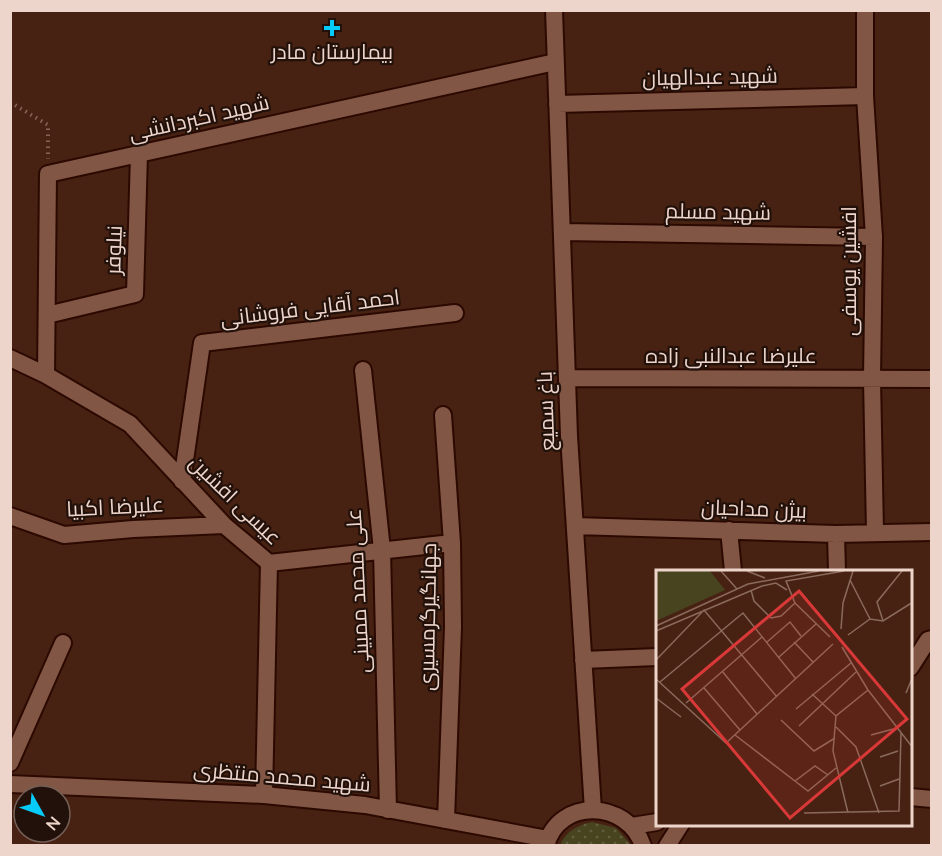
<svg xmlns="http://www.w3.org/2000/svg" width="942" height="856" viewBox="0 0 942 856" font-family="Mulish,Cairo,sans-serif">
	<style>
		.grass { fill: url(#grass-dots) }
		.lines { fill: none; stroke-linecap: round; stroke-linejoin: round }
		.minor-casing { stroke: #2c0900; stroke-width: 20 }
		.secondary-casing { stroke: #2c0900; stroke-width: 20 }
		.path { stroke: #876659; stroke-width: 4; stroke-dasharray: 1.5 4.5; stroke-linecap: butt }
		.minor { stroke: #815645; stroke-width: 16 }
		.secondary { stroke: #815645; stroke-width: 16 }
		.poi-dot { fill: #07cbf9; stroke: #22110a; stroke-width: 2 }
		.labels { text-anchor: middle; stroke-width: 4.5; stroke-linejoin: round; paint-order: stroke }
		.poi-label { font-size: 21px; fill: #eed5cb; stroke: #22110a }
		.street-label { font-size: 21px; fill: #eed5cb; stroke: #22110a }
		.inset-road { fill: none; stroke: #8a6a5c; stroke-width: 1.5 }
		.view { fill: #d83938; fill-opacity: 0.15; stroke: #d83938; stroke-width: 3 }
		.inset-edge { fill: none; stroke: #eed5cb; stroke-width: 3 }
	</style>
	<defs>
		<pattern id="grass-dots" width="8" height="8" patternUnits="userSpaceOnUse" patternTransform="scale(1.5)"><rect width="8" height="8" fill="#484420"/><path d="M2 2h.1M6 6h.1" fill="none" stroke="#635e3f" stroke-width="1.8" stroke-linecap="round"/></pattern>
	</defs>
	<rect width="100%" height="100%" fill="#472212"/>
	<path class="grass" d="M592 822 616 828 631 845H560C566 831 578 825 592 822Z"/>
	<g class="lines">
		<g class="minor-casing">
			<path id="minor" d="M554 10 569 436 593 810
				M865 10V96L874 237 872 379 875 532
				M557 104 865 96
				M562 232 874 237
				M47 315 135 294 139 154
				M10 358 46 375 130 424 224 525 269 563 264 795
				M363 370 382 550 388 810
				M46 375 48 174 555 62
				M567 378 932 379
				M443 415 452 543 453 627 446 820
				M182 481 202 343 455 313
				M10 516 64 535 133 529 224 525
				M575 526 836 534 932 532
				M729 530 733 571
				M836 534 837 571
				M269 563 452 543
				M583 660 657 657
				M910 668 928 640 932 639
				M10 763 63 643"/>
		</g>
		<g class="secondary-casing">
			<path id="secondary" d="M10 784 264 795 365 805 548 839
				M910 797 932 799
				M632 826 657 822
				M546 846C558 797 628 800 643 846
				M667 846 681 824"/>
		</g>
		<path class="path" d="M10 102 48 125V159"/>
		<use href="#minor" class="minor"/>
		<use href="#secondary" class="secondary"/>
	</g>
	<path class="poi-dot" d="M329 19h6v6h6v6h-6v6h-6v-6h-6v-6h6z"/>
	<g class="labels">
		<g class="poi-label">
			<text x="332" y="59">بیمارستان مادر</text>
		</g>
		<g class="street-label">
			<text transform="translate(710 77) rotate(-1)" y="7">شهید عبدالهیان</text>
			<text transform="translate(199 118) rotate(-13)" y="7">شهید اکبردانشی</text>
			<text transform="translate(718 212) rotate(1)" y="7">شهید مسلم</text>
			<text transform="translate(114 250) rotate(-88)" y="7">نیلوفر</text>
			<text transform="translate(849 271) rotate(-90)" y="7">افشین یوسفی</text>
			<text transform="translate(310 308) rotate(-7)" y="7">احمد آقایی فروشانی</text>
			<text x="731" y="363">علیرضا عبدالنبی زاده</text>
			<text transform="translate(546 411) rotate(-92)" y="7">باغ سمیع</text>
			<text transform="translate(235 500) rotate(44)" y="7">عیسی افشین</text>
			<text transform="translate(115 507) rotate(-3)" y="7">علیرضا اکبیا</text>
			<text transform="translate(754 509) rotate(2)" y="7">بیژن مداحیان</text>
			<text transform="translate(358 591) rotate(-93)" y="7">علی محمد ممبینی</text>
			<text transform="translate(428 617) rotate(-89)" y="7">جهانگیرگرمسیری</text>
			<text transform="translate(282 777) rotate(5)" y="7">شهید محمد منتظری</text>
		</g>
	</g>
	<g transform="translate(656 570)">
		<rect width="256" height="256" fill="#472212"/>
		<path d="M0 1H54L69 20 0 51Z" fill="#484420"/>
		<path class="inset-road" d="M65 1 81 19M91 1 109 8M194 10 214 49M95 20 98 31 115 48 125 46 139 33M227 51 221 32 246 1M0 56 92 14 163 1M185 59 187 33 197 1M0 61 106 16 120 13 131 20M192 65 214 49 227 51 257 32M174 67 139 33 130 11 188 1M111 72 134 52 145 66M138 72 157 92M186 77 212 120 257 178M123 87 160 54M0 90 48 40 121 127M66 101 101 144M0 109 70 173 177 74M4 112 87 43 140 109M48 118 84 160M250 123 257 106M156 124 180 146M0 128 25 147M30 133 106 67M140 139 195 93M125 150 158 181 179 168M143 156 200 102M180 157 200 177 223 243M79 165 152 221 180 198M215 165 241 158M224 187 242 181M139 211 159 196 172 205M224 216 243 209M148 243 243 241 245 163M192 243 177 181 180 146 212 120"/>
		<path class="view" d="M143 21 251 149 134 248 26 119Z"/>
		<rect width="256" height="256" class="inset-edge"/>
	</g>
	<rect width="942" height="856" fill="none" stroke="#eed5cb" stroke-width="24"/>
	<g transform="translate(42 814) rotate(130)"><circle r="28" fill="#22110a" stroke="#745f57" stroke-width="1.5"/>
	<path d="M0-4.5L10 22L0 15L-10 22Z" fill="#07cbf9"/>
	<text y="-9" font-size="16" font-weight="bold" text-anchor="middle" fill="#eed5cb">N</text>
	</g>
</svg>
